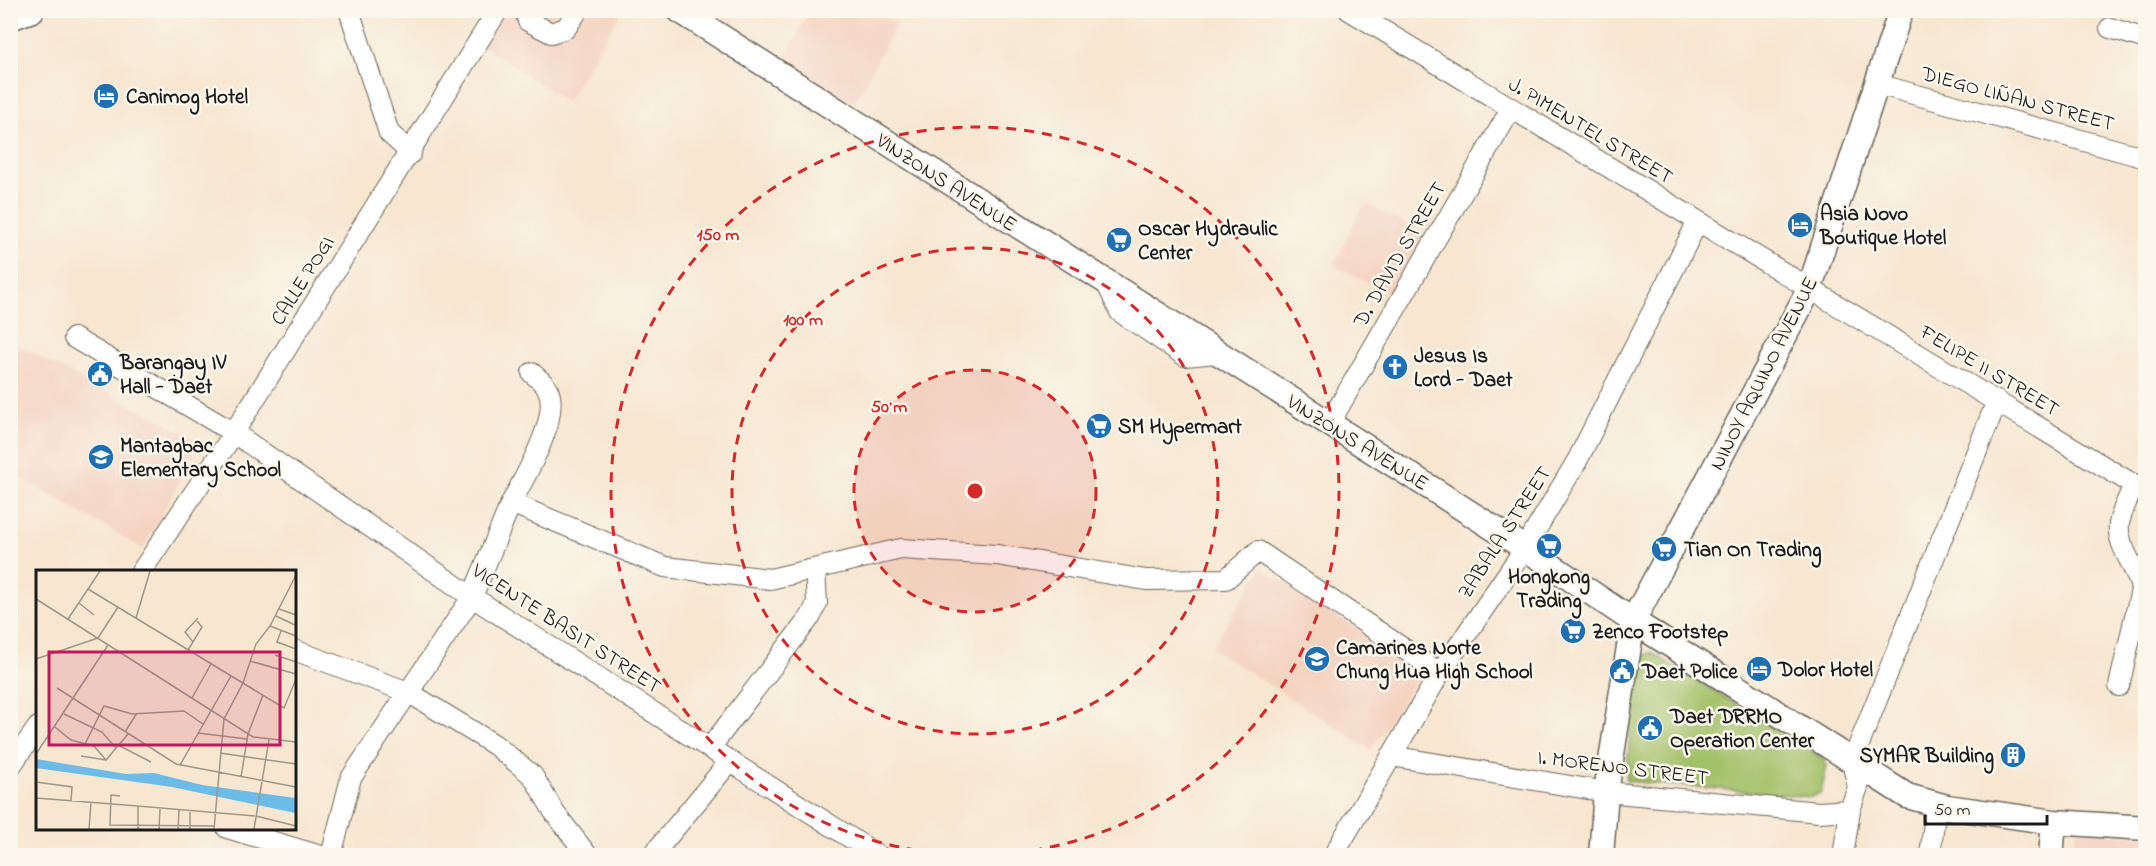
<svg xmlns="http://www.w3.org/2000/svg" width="2156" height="866" viewBox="0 0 2156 866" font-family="'Indie Flower',sans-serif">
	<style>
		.built { fill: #f4d3c1 }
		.green { fill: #a2c068; stroke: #5f6e42; stroke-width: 1.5 }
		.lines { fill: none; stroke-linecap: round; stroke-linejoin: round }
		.minor-casing { stroke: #69635b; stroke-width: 22 }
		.major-casing { stroke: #69635b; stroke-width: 27 }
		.minor { stroke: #fff; stroke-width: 20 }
		.major { stroke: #fff; stroke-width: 24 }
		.ring { fill: none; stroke: #d62828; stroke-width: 3; stroke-dasharray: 10 8 }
		.labels { text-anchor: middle; stroke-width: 5; stroke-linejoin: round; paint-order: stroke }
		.poi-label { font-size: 21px; font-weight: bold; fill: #1c1c1c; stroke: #fbf7ec; text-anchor: start }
		.street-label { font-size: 21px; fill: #1c1c1c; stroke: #fbf7ec }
		.inset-road { fill: none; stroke: #9f9689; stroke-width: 1.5 }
		.view { fill: #c2185b; fill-opacity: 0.15; stroke: #c2185b; stroke-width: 3 }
		.inset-edge { fill: none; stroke: #1c1c1c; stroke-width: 3 }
		.centre { fill: #d62828; stroke: #fbf7ec; stroke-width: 3 }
		.ring-label { font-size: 18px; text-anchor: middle; font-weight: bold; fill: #d62828; stroke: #fbf7ec; stroke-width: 5; stroke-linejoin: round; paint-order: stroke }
	</style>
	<rect width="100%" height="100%" fill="#fbf7ec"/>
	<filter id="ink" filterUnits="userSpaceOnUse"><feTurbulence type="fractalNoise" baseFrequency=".0167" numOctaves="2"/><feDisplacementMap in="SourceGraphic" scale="12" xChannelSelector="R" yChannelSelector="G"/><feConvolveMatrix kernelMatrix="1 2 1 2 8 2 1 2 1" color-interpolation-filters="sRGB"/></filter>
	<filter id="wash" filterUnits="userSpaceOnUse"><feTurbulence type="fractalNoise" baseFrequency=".008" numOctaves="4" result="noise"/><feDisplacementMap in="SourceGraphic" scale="24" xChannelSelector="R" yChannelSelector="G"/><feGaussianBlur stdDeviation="1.35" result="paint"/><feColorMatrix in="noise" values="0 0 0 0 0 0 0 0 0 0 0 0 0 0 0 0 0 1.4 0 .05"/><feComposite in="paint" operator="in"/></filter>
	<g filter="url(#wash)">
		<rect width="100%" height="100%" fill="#f7e7d1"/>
		<path class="built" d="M505 11H622L566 102 482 45Z
			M810 11H873L897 23 854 103 783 62Z
			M1365 203 1429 236 1398 298 1333 265Z
			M11 342 201 442 143 549 11 472Z
			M1262 568 1423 670 1371 750 1211 648Z
			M2078 829 2145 837V855L2071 856Z"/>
		<path class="green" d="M1651 652 1823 758 1827 766 1821 792 1812 797 1626 781 1636 661Z"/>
	</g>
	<g filter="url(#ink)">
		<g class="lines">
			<g class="minor-casing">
				<path id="minor" d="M349 10 389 133 411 153
					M525 10 528 21 551 33 566 28 578 10
					M1349 10 2146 492
					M2110 28 2146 39
					M1877 84 2146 158
					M1107 284 1120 312 1185 356 1217 353
					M74 338 234 433 472 597 879 856
					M1329 424 1511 109
					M511 503C524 478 561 417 548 390 545 383 537 378 532 373
					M141 572 228 442 498 10
					M294 650 408 692 495 745 533 776 554 812 588 856
					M2119 686 2141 590C2138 568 2116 546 2119 524 2121 511 2129 497 2134 485
					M710 748 811 616 817 603 815 569
					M1391 756 1606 792 1819 812 1850 810
					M10 767 38 727
					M227 828 321 856
					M331 856 351 778 472 597 511 503 665 567 770 579 901 549 997 555 1146 580 1226 579 1258 551 1440 673
					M652 856 730 761
					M1333 856 1440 673 1525 548 1577 461 1697 223
					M1843 856 1850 810 1858 787 1852 762 1997 401
					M1930 856 1936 805"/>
			</g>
			<g class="major-casing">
				<path id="major" d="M679 10 1525 548 1633 621 1907 796 1947 807 2054 822 2146 828
					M10 18 32 10
					M1601 856 1606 792 1633 621 1809 290 1901 10
					M2051 856 2054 822"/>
			</g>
			<use href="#minor" class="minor"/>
			<use href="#major" class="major"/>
		</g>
	</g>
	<circle cx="975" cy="491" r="121" fill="#d62828" fill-opacity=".12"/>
	<g class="ring">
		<circle cx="975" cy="491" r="121"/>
		<circle cx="975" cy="491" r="243"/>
		<circle cx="975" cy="491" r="364"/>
	</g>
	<defs>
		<g id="hotel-disc" transform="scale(1.35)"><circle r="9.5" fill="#1f6fb2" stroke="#fbf7ec"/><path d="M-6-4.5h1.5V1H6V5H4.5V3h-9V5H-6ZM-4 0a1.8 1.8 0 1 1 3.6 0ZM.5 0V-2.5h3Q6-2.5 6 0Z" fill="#fff"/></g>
		<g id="supermarket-disc" transform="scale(1.35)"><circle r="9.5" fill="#1f6fb2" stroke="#fbf7ec"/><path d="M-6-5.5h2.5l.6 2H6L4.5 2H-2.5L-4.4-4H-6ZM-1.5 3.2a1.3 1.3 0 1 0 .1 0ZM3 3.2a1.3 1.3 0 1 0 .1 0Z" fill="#fff"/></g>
		<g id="church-disc" transform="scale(1.35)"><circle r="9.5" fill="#1f6fb2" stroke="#fbf7ec"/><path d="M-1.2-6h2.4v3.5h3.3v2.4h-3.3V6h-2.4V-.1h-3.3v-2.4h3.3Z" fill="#fff"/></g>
		<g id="civic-disc" transform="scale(1.35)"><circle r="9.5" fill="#1f6fb2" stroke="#fbf7ec"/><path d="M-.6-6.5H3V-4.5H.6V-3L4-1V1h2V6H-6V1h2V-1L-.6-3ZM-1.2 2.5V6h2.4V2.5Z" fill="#fff"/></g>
		<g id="school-disc" transform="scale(1.35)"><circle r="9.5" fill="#1f6fb2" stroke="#fbf7ec"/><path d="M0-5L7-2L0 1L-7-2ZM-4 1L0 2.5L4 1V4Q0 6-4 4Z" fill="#fff"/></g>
		<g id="building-disc" transform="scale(1.35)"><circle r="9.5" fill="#1f6fb2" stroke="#fbf7ec"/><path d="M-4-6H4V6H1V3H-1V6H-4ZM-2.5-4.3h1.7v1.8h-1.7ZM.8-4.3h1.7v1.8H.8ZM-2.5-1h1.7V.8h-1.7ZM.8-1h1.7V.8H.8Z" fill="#fff"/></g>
	</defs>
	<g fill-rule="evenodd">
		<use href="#hotel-disc" x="106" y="96"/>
		<use href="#hotel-disc" x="1800" y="225"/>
		<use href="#supermarket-disc" x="1119" y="240"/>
		<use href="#church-disc" x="1395" y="367"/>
		<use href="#civic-disc" x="100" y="374"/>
		<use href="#supermarket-disc" x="1099" y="426"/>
		<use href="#school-disc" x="101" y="457"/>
		<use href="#supermarket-disc" x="1549" y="546"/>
		<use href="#supermarket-disc" x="1664" y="549"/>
		<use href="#supermarket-disc" x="1573" y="631"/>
		<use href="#school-disc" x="1317" y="659"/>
		<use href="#hotel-disc" x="1759" y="669"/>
		<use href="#civic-disc" x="1622" y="671"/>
		<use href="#civic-disc" x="1650" y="728"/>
		<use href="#building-disc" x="2013" y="755"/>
	</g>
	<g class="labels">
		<g class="poi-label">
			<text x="126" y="103">Canimog Hotel</text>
			<text x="1820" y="220">Asia Novo<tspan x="1820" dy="24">Boutique Hotel</tspan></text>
			<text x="1138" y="235">Oscar Hydraulic<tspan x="1138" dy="24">Center</tspan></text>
			<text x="1414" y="362">Jesus Is<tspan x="1414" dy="24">Lord - Daet</tspan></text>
			<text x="120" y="369">Barangay IV<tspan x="120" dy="24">Hall - Daet</tspan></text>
			<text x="1118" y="433">SM Hypermart</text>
			<text x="120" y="452">Mantagbac<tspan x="120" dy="24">Elementary School</tspan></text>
			<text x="1684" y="556">Tian On Trading</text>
			<text x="1549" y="583" text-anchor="middle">Hongkong<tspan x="1549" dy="24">Trading</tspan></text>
			<text x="1592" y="638">Zenco Footstep</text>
			<text x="1336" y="654">Camarines Norte<tspan x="1336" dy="24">Chung Hua High School</tspan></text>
			<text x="1778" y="676">Dolor Hotel</text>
			<text x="1642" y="678">Daet Police</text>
			<text x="1670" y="723">Daet DRRMO<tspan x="1670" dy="24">Operation Center</tspan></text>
			<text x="1994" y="762" text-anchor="end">SYMAR Building</text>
		</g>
		<g class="street-label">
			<text transform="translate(2018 98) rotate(15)" y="7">DIEGO LIÑAN STREET</text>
			<text transform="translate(1591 130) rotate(31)" y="7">J. PIMENTEL STREET</text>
			<text transform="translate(947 182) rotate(33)" y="7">VINZONS AVENUE</text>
			<text transform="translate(1399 254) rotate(-60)" y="7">D. DAVID STREET</text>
			<text transform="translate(302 280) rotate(-58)" y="7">CALLE POGI</text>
			<text transform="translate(1990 370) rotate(31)" y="7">FELIPE II STREET</text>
			<text transform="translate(1763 373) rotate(-63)" y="7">NINOY AQUINO AVENUE</text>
			<text transform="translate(1358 442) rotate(32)" y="7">VINZONS AVENUE</text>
			<text transform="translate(1504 532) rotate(-57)" y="7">ZABALA STREET</text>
			<text transform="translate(567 628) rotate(33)" y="7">VICENTE BASIT STREET</text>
			<text transform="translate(1623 767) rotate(7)" y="7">I. MORENO STREET</text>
		</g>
	</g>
	<g transform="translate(36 570)">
		<rect width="260" height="260" fill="#f7e7d1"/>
		<path d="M0 189 90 204 118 203 166 215 259 228V243L136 217 0 198Z" fill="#6dbbe7"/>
		<path class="inset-road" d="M52 19 248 138 260 109M0 29 217 167 260 172M43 33 58 45M243 39 260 45M240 46 259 55M100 48 114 1M32 49 64 1M234 56 260 66M245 61 241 72 260 79M62 68 82 37M157 72 166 57 161 51M152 80 157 72 149 62 162 48M239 85 260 92M0 89 62 68M214 91 260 104M21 118 140 194 260 217M156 128 175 94M28 144 66 162 80 178M19 157 35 170 58 176 70 190 92 164M89 162 101 143M162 163 211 169M49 174 68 136 96 144 148 141 167 154M82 175 115 192M184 183 260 194M0 184 72 75M45 186 70 190M144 195 195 106M205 207 212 164 227 125M0 212 36 217 35 231M84 226 75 225 74 255 178 256M0 228 102 236M220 246 260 256M53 259 55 233M102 259V236L219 246M123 259 124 239M142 259 143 240M154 259V240M178 259 188 149 207 113 220 74 234 56 260 5M218 259 233 170"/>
		<path class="view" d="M13 82H244V175H13Z"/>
		<rect width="260" height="260" class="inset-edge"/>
	</g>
	<circle cx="975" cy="491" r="9" class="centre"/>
	<g class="ring-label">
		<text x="718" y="240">150 m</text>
		<text x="803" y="325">100 m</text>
		<text x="889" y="412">50 m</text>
	</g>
	<rect width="2156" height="866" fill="none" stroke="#fbf7ec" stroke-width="36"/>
	<path d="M1925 815v9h122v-9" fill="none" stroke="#1c1c1c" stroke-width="3"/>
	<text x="1934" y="815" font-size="18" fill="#1c1c1c" stroke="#fbf7ec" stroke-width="4.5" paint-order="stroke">50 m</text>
</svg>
